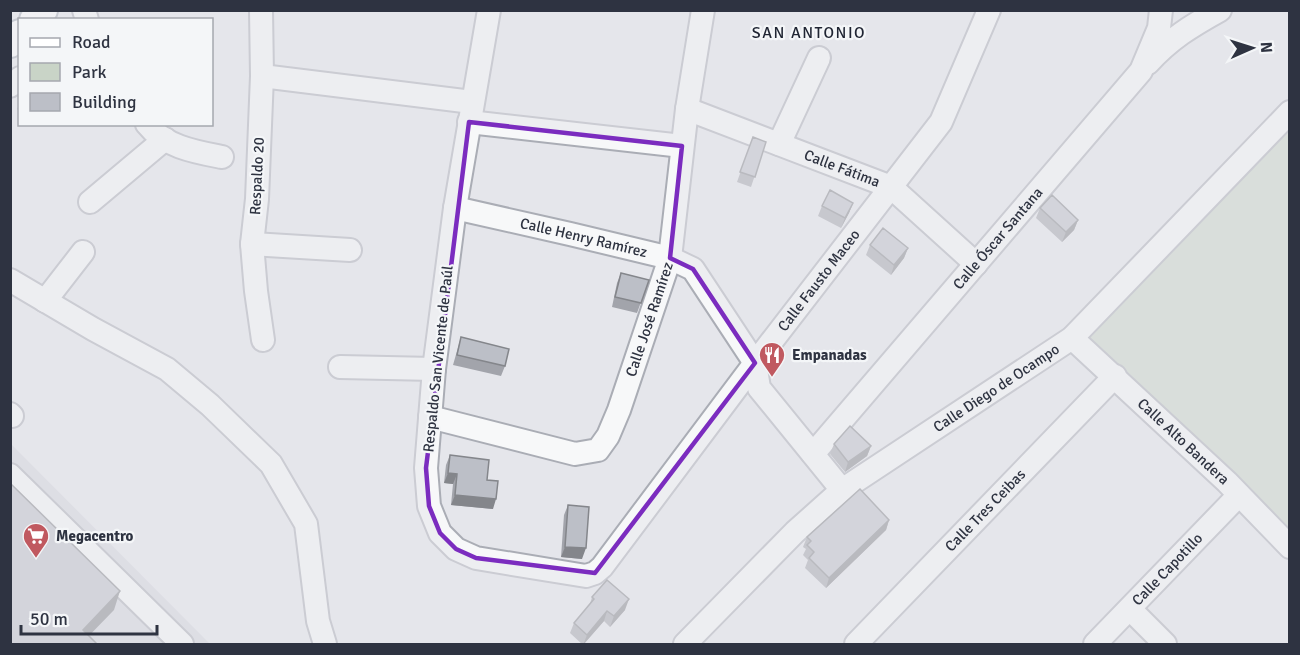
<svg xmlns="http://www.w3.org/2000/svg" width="1300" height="655" viewBox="0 0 1300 655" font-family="Signika,sans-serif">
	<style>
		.built { fill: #d3d5dc }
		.green { fill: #c9d4c7 }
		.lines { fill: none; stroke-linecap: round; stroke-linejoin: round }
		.minor-casing { stroke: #aaadb5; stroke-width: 26 }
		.major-casing { stroke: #a5aab5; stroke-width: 32 }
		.minor { stroke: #f7f8f9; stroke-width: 22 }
		.major { stroke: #fff; stroke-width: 28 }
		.wall { fill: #a2a4ab }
		.shaded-wall { fill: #84868b }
		.building { fill: #bcbfc7; stroke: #84868b; stroke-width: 1.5 }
		.marked { fill: none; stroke: #7b2cbf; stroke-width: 4.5; stroke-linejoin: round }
		.labels { text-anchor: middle; stroke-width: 4.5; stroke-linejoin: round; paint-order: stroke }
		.street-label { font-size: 15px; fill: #2e3341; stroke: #f4f6f8 }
		.poi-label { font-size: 15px; font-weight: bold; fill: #2e3341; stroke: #f4f6f8; text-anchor: start }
		.neighbourhood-label { font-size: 16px; letter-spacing: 1.5px; fill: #202533; stroke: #f4f6f8 }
	</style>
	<rect width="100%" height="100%" fill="#e5e6eb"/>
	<path class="built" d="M11 444 210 644H11Z"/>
	<path class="green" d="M1289 126V536L1081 339Z"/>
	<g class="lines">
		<g class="minor-casing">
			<g id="minor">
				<path d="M84 10 87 20"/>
				<path d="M261 10 262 76 257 199 252 244 256 291 263 340"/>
				<path id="s1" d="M489 10 455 208 434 369 426 468 429 506 440 533 456 549 476 558 586 576 595 573 602 567 755 363 941 122 989 10"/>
				<path d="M1148 63C1170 39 1191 26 1220 10"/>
				<path d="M262 76 472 102"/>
				<path d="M10 86 20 78"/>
				<path id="s2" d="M687 109 891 187 976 264"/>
				<path d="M469 122 682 146"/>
				<path d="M147 124C165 147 196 152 222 157"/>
				<path d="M779 144 819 58"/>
				<path d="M90 202 165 139"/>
				<path id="s3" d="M455 208 570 234 670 258 693 269 755 363 759 388 842 490"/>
				<path d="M252 244 350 250"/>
				<path d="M10 280 93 329 167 369 210 405 271 464 306 524 318 621 325 644"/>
				<path d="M45 301 83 252"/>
				<path id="s4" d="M1072 338 1227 482 1290 547"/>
				<path d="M340 367 434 369"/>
				<path d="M10 414 12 416"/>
				<path id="s5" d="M430 417 575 454 598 450 608 436 619 410 670 258 687 109 703 10"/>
				<path id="s6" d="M813 454 1141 71 1159 28 1161 10"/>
				<path d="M10 475 182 644"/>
				<path d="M1130 609 1165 644"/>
				<path id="s7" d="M685 644 795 532 842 490 1072 338 1290 112"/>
				<path id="s8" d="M856 644 1115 376"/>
				<path id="s9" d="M1095 644 1239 495"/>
			</g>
		</g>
		<g class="major-casing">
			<path id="major" d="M34 20 43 10
				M10 43 20 34"/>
		</g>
		<use href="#minor" class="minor"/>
		<use href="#major" class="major"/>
	</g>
	<path class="wall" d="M20 103V112L17 109Z
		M753 137 766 142 751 187 737 182Z
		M853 203 849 213 841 228 818 216 822 206Z
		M1040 208 1078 220 1074 230 1062 242 1036 218Z
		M870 245 908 248 904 258 891 275 866 255Z
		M621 273 649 280 637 313 612 307 617 283Z
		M461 337 505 366 501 376 453 365Z
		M834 444 871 446 867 456 845 472 830 454Z
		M450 455 487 480 493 509 451 505 453 484 444 483 446 465Z
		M568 505 582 559 561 557 564 515Z
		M889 520 886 530 826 588 805 568 808 560 803 555 806 549 803 547 807 537Z
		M592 597 625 610 610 627 604 621 583 645 570 633 574 623 590 604Z"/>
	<path class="shaded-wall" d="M853 203 849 213 841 228 845 218Z
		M1078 220 1074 230 1062 242 1066 232Z
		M908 248 904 258 891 275 894 265Z
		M871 446 867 456 845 472 848 462Z
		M448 473 457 474 453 484 444 483Z
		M455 495 496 499 493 509 451 505Z
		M889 520 886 530 826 588 829 578Z
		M565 547 586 548 582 559 561 557Z
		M120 591 114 610 80 645 83 630Z
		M629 599 625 610 610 627 614 616Z
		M607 611 604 621 583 645 587 635Z"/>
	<path class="building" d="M753 137 766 142 755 177 740 172Z
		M830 190 853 203 845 218 822 206Z
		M1052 195 1078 220 1066 232 1040 208Z
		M883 228 908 248 894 265 870 245Z
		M621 273 649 280 641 303 615 297Z
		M461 337 509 349 505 366 457 355Z
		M850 426 871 446 848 462 834 444Z
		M450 455 489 460 487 480 498 481 496 499 455 495 457 474 448 473Z
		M10 483 120 591 83 630 98 645H10Z
		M860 489 889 520 829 578 809 558 814 552 807 545 811 541 807 537Z
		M568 505 589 507 586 548 565 547Z
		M607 580 629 599 614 616 607 611 587 635 574 623 594 599 592 597Z"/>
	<path d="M0 0H1300V655H0ZM469 122 682 146 670 258 693 269 755 363 595 573 476 558 456 549 440 533 429 506 426 468Z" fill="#e5e6eb" fill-opacity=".55" fill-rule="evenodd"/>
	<path class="marked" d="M469 122 682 146 670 258 693 269 755 363 595 573 476 558 456 549 440 533 429 506 426 468Z"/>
	<defs>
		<g id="restaurant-pin" transform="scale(1.35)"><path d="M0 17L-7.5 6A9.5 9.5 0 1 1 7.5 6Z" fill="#c05960" stroke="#f4f6f8"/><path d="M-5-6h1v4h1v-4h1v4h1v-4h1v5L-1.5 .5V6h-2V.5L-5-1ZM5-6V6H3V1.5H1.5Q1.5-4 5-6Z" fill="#fff"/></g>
		<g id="supermarket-pin" transform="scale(1.35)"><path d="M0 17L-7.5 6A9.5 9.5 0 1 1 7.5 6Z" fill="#c05960" stroke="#f4f6f8"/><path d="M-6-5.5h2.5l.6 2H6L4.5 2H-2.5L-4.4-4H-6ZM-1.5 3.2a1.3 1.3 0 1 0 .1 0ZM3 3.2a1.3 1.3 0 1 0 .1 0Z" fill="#fff"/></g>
	</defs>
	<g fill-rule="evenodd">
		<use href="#restaurant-pin" x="772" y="355"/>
		<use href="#supermarket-pin" x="36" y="536"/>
	</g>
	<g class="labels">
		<g class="street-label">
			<text dy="5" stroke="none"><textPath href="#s2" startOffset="166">Calle Fátima</textPath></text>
			<text transform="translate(257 176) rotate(-87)" y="5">Respaldo 20</text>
			<text dy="5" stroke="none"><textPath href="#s3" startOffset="132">Calle Henry Ramírez</textPath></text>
			<text dy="5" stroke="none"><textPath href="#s6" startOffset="284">Calle Óscar Santana</textPath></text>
			<text dy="5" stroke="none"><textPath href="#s1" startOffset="1064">Calle Fausto Maceo</textPath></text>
			<text dy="5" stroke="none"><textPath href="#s5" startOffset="314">Calle José Ramírez</textPath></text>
			<text transform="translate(438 359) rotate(-84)" y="5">Respaldo San Vicente de Paúl</text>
			<text dy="5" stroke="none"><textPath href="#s7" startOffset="405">Calle Diego de Ocampo</textPath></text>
			<text dy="5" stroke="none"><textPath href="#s4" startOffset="152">Calle Alto Bandera</textPath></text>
			<text dy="5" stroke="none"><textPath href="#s8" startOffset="186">Calle Tres Ceibas</textPath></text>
			<text dy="5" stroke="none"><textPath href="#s9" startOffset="104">Calle Capotillo</textPath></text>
		</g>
		<g class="poi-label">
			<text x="792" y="360">Empanadas</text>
			<text x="56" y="541">Megacentro</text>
		</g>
		<g class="neighbourhood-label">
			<text x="809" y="38">SAN ANTONIO</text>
		</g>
	</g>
	<rect width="1300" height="655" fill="none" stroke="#2e3341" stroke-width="24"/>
	<rect x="18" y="18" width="195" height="108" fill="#f4f6f8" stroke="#a5a8af" stroke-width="1.5"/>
	<rect x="30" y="38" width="30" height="9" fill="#ffffff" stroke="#a5a8af" stroke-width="1.5"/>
	<text x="72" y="48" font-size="18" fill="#2e3341">Road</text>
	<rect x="30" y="63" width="30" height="18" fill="#c9d4c7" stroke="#a5a8af" stroke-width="1.5"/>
	<text x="72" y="78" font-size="18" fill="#2e3341">Park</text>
	<rect x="30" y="93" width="30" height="18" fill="#bcbfc7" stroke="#a5a8af" stroke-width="1.5"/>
	<text x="72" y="108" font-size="18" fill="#2e3341">Building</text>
	<g transform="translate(1252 48) rotate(87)" stroke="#f4f6f8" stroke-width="4.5" paint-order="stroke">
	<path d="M0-4.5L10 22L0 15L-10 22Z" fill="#2e3341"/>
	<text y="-9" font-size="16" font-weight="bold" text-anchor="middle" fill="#2e3341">N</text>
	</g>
	<path d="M21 625v9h136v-9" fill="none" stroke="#2e3341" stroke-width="3"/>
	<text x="30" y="625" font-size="18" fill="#2e3341" stroke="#f4f6f8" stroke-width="4.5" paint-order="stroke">50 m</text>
</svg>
